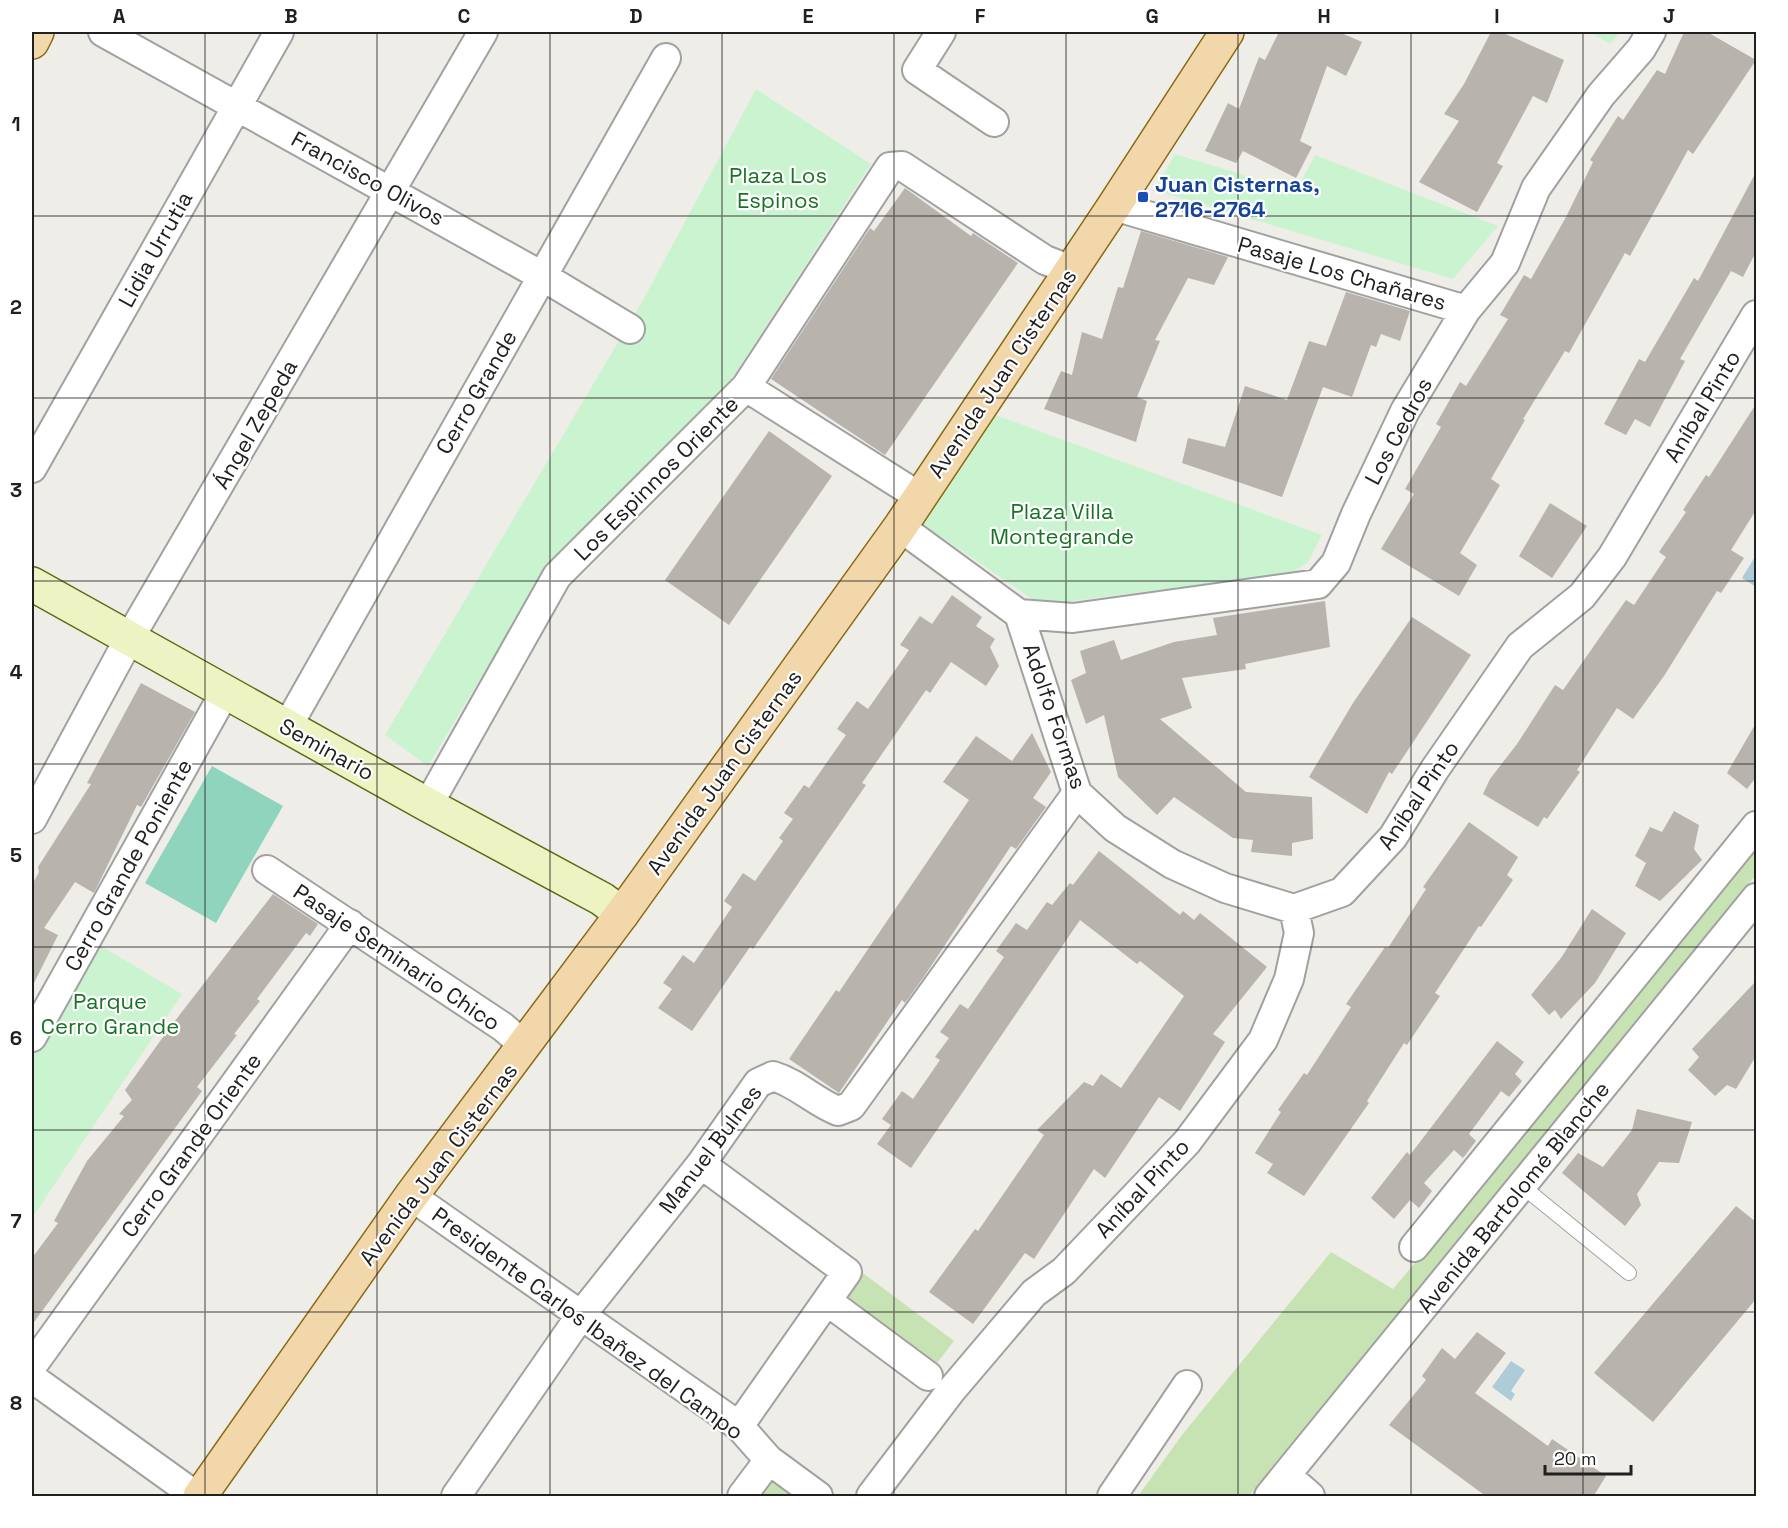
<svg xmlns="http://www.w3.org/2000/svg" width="1788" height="1528" viewBox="0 0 1788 1528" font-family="'Space Grotesk',sans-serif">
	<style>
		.grass { fill: #c8e3b3 }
		.park { fill: #caf4d0 }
		.pitch { fill: #8fd5be }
		.water { fill: #adccd8 }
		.building { fill: #b8b3ad }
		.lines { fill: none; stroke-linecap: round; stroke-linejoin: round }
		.lane-casing { stroke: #a1a1a1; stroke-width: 16 }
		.street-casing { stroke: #a1a1a1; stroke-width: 32 }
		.secondary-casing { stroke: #5d6c12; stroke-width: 36 }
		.primary-casing { stroke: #8a6911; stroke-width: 36 }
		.lane { stroke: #fff; stroke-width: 14 }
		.street { stroke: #fff; stroke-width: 28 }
		.secondary { stroke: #edf3c2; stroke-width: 33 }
		.primary { stroke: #f1d7aa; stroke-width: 33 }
		.grid { fill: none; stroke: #202020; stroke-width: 1.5; stroke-opacity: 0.55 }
		.transit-dot { fill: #1a4fb4; stroke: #fff; stroke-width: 2 }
		.labels { text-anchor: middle; stroke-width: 4.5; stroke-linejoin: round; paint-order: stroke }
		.park-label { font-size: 22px; fill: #197325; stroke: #fff }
		.street-label { font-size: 22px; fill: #202020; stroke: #fff }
		.transit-label { font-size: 22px; font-weight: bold; fill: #164399; stroke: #fff; text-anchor: start }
		.neatline { fill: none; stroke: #202020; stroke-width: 2 }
		.grid-label { font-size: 20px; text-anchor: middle; font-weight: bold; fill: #202020 }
	</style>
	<rect width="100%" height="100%" fill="#efede7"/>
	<path class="grass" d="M1756 844V875L1249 1496H1138L1182 1435 1331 1252 1393 1289 1571 1078Z
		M860 1271 954 1341 937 1363 843 1294Z
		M771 1470 806 1496H752Z"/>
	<path class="park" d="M1590 32H1620L1610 44Z
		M756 89 871 164 733 377 546 569 428 766 385 735 642 302Z
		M1175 154 1296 191 1315 155 1498 226 1453 279 1154 190Z
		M990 413 1322 535 1308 562 1292 573 1041 605 918 521Z
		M94 942 182 994 32 1218V1057Z"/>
	<path class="pitch" d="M212 766 283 806 216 923 145 883Z"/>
	<path class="water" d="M1756 555V587L1742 578Z
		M1511 1361 1525 1370 1511 1391 1515 1394 1511 1401 1492 1387Z"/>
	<path class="building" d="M1279 32H1339L1362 42 1346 76 1327 66 1300 141 1312 147 1296 178 1243 151 1236 163 1205 151 1228 103 1239 109 1259 57 1265 60Z
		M1491 32H1501L1564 60 1547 103 1533 96 1497 163 1503 166 1477 212 1419 182 1459 121 1444 114 1464 84Z
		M1684 32H1707L1756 60 1693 154 1688 150 1630 256 1625 253 1569 353 1565 351 1523 419 1525 420 1491 479 1500 485 1460 553 1477 565 1459 596 1381 549 1414 494 1405 489 1441 427 1436 424 1460 382 1466 386 1508 319 1500 315 1524 275 1531 279 1566 217 1593 162 1590 160 1618 116 1623 120 1657 70 1665 74Z
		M1756 172V252L1743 277 1731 271 1680 359 1685 361 1650 427 1635 419 1626 435 1604 424 1639 359 1645 362 1694 278 1698 281Z
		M905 188 971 236 973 233 1018 263 885 455 771 379 870 228 874 231Z
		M1141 231 1228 257 1214 285 1188 278 1155 340 1160 341 1137 397 1147 401 1136 442 1044 409 1061 371 1072 375 1082 332 1102 339 1118 287 1123 288Z
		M1346 292 1410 311 1400 341 1381 334 1376 347 1371 345 1352 397 1323 387 1282 497 1182 463 1188 438 1225 447 1245 386 1287 400 1309 341 1326 346Z
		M1756 404V510L1731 550 1744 558 1721 593 1717 591 1664 676 1633 719 1617 708 1577 770 1580 772 1547 819 1544 817 1538 827 1483 794 1490 779 1517 744 1555 685 1563 690 1626 600 1634 605 1666 557 1659 552 1686 512 1683 510 1706 475 1709 477Z
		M769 431 832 476 729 625 665 580Z
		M1550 503 1587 526 1552 578 1519 556Z
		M952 595 982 617 976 626 995 639 990 647 999 666 986 686 951 662 930 693 926 690 862 783 866 785 753 949 750 947 692 1031 658 1008 672 989 663 983 683 955 694 963 732 907 724 901 743 873 755 881 783 841 779 838 793 819 784 813 804 785 809 788 846 735 837 729 857 701 868 709 909 650 900 645 920 616 932 624Z
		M1325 601 1330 647 1245 664 1246 669 1182 678 1192 708 1160 719 1246 792 1312 797 1313 839 1292 843V856L1251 852 1253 840 1233 838 1174 797 1157 815 1118 777 1104 715 1086 724 1071 680 1086 673 1080 651 1114 640 1121 660 1174 642 1217 635 1213 618Z
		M1412 617 1471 655 1392 774 1389 772 1367 814 1309 777 1353 703Z
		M141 683 195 712 141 807 137 805 94 893 75 882 44 928 58 935 32 987V885L39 872 38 867 91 784 87 783Z
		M1756 723V777L1747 789 1727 773Z
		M1032 733 1051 772 1033 798 1046 807 1016 849 1011 846 923 978 905 1003 902 1000 839 1093 789 1059 836 990 839 992 969 800 943 782 976 736 1012 761Z
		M1674 811 1699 825 1694 849 1702 860 1660 901 1635 886 1646 863 1635 856 1650 827 1662 832Z
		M1469 822 1518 857 1507 875 1513 880 1481 927 1479 926 1435 993 1440 996 1407 1045 1404 1043 1367 1101 1369 1103 1304 1196 1267 1173 1273 1164 1255 1153 1281 1112 1278 1110 1304 1073 1307 1075 1351 1007 1346 1004 1385 947 1388 948 1426 889 1423 887Z
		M1099 851 1180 915 1183 911 1194 920 1200 913 1267 967 1213 1034 1225 1042 1180 1111 1159 1097 1105 1178 1094 1169 1034 1259 1025 1253 973 1324 929 1292 975 1229 978 1231 1044 1135 1037 1130 1084 1082 1093 1086 1101 1074 1121 1088 1184 996 1140 961 1137 964 1080 920 911 1168 877 1144 891 1125 882 1119 902 1091 913 1099 940 1060 935 1057 949 1038 940 1032 960 1004 968 1009 1004 957 996 951 1016 923 1027 930 1047 902 1052 905 1070 883 1073 885Z
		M273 894 318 924 310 936 306 933 257 999 260 1001 234 1034 237 1035 197 1087 202 1091 32 1325V1258L58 1223 54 1221 87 1161 124 1116 119 1114 132 1100 125 1090 171 1026Z
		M1592 909 1626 933 1595 983 1561 1019 1555 1010 1549 1015 1531 995 1561 958Z
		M1756 981V1056L1736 1089 1727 1085 1715 1096 1688 1070 1699 1057 1692 1049Z
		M1497 1041 1524 1062 1515 1074 1522 1081 1509 1097 1501 1091 1469 1134 1476 1141 1463 1158 1454 1150 1424 1183 1432 1191 1419 1208 1410 1200 1394 1219 1371 1198 1407 1152 1410 1155Z
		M1637 1109 1692 1122 1679 1163 1659 1162 1637 1194 1641 1205 1625 1226 1562 1173 1578 1153 1603 1167 1632 1130Z
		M1736 1206 1756 1222V1299L1653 1422 1594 1373Z
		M1477 1332 1506 1353 1475 1393 1548 1446 1552 1439 1606 1476 1593 1497H1487L1389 1425 1426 1380 1422 1376 1442 1348 1455 1359Z"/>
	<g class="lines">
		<g class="lane-casing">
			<path id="lane" d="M1522 1186 1629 1273"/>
		</g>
		<g class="street-casing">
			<path id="street" d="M103 32 542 276 630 329
				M941 32 917 70 994 122
				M1114 206 1466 310
				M746 387 920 497
				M32 468 279 32
				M900 527 1019 614 1077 793 1115 828 1172 864 1225 888 1294 909
				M1019 614 1073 618 1318 584 1336 563 1356 514 1405 411 1466 310 1505 263 1536 188 1601 95 1641 49 1651 32
				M287 727 666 58
				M428 805 557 576 746 387 890 167 902 166 1045 260 1071 270
				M32 819 129 639 483 32
				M267 870 503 1027 525 1046
				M32 1037 225 692
				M701 1164 847 1272 739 1426
				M411 1196 739 1426 769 1460 818 1496
				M1414 1247 1756 826
				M827 1301 928 1376
				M32 1366 350 924
				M32 1378 196 1496
				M1286 1475 1310 1496
				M456 1496 581 1315 701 1164 758 1083 773 1076C797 1083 815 1102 838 1111L851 1106 1077 793
				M742 1496 769 1460
				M871 1496 950 1392 1034 1293 1064 1271 1187 1142 1263 1040 1289 979 1299 933 1294 909 1342 892 1393 837 1435 769 1520 646 1582 596 1612 557 1756 315
				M1112 1496 1187 1385
				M1269 1496 1756 898"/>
		</g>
		<g class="secondary-casing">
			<path id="secondary" d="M32 584 428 805 602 899 622 914"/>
		</g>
		<g class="primary-casing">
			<path id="primary" d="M32 42 37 32
				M200 1496 411 1196 622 914 900 527 1114 206 1227 32"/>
		</g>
		<use href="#lane" class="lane"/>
		<use href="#street" class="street"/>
		<use href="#secondary" class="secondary"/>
		<use href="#primary" class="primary"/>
	</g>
	<path class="grid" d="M205 32V1496M377 32V1496M550 32V1496M722 32V1496M894 32V1496M1066 32V1496M1238 32V1496M1411 32V1496M1583 32V1496M32 216H1756M32 398H1756M32 581H1756M32 764H1756M32 947H1756M32 1130H1756M32 1312H1756"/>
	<rect class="transit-dot" x="1137" y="191" width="12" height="12" rx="3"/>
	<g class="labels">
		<g class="park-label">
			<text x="778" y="183">Plaza Los<tspan x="778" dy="25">Espinos</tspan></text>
			<text x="1062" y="519">Plaza Villa<tspan x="1062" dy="25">Montegrande</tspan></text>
			<text x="110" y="1009">Parque<tspan x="110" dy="25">Cerro Grande</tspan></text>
		</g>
		<g class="street-label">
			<text transform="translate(368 178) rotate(29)" y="8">Francisco Olivos</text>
			<text transform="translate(155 249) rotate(-61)" y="8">Lidia Urrutia</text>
			<text transform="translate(1342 273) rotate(16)" y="8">Pasaje Los Chañares</text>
			<text transform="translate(1002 373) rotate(-56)" y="8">Avenida Juan Cisternas</text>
			<text transform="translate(476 392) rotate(-60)" y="8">Cerro Grande</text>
			<text transform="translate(1702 406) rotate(-59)" y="8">Aníbal Pinto</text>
			<text transform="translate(255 424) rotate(-60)" y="8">Ángel Zepeda</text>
			<text transform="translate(1398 431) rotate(-62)" y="8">Los Cedros</text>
			<text transform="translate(656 478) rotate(-45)" y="8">Los Espinnos Oriente</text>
			<text transform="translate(1055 716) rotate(71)" y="8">Adolfo Formas</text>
			<text transform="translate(327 749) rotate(29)" y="8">Seminario</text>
			<text transform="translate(724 772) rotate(-54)" y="8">Avenida Juan Cisternas</text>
			<text transform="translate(1418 795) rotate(-56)" y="8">Aníbal Pinto</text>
			<text transform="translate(128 865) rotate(-61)" y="8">Cerro Grande Poniente</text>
			<text transform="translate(397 957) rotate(34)" y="8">Pasaje Seminario Chico</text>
			<text transform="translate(191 1145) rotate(-54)" y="8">Cerro Grande Oriente</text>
			<text transform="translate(710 1149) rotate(-53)" y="8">Manuel Bulnes</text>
			<text transform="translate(438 1164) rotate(-53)" y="8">Avenida Juan Cisternas</text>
			<text transform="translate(1142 1188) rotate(-47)" y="8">Aníbal Pinto</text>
			<text transform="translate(1513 1197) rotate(-51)" y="8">Avenida Bartolomé Blanche</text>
			<text transform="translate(588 1323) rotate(36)" y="8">Presidente Carlos Ibañez del Campo</text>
		</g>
		<g class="transit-label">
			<text x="1155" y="192">Juan Cisternas,<tspan x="1155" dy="25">2716-2764</tspan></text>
		</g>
	</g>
	<rect width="1788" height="1528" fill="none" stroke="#ffffff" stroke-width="66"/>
	<path d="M1545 1465v9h86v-9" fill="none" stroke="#202020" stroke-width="3"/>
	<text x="1554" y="1465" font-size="18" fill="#202020" stroke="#ffffff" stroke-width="4.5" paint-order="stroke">20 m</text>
	<rect x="33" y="33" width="1722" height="1462" class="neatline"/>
	<g class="grid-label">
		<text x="119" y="23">A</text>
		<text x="291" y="23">B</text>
		<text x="464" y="23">C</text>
		<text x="636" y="23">D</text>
		<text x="808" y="23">E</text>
		<text x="980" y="23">F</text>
		<text x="1152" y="23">G</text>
		<text x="1324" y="23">H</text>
		<text x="1497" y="23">I</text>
		<text x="1669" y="23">J</text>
		<text x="16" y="131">1</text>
		<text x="16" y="314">2</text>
		<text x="16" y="497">3</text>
		<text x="16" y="679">4</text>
		<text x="16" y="862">5</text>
		<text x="16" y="1045">6</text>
		<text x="16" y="1228">7</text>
		<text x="16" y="1410">8</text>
	</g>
</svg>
